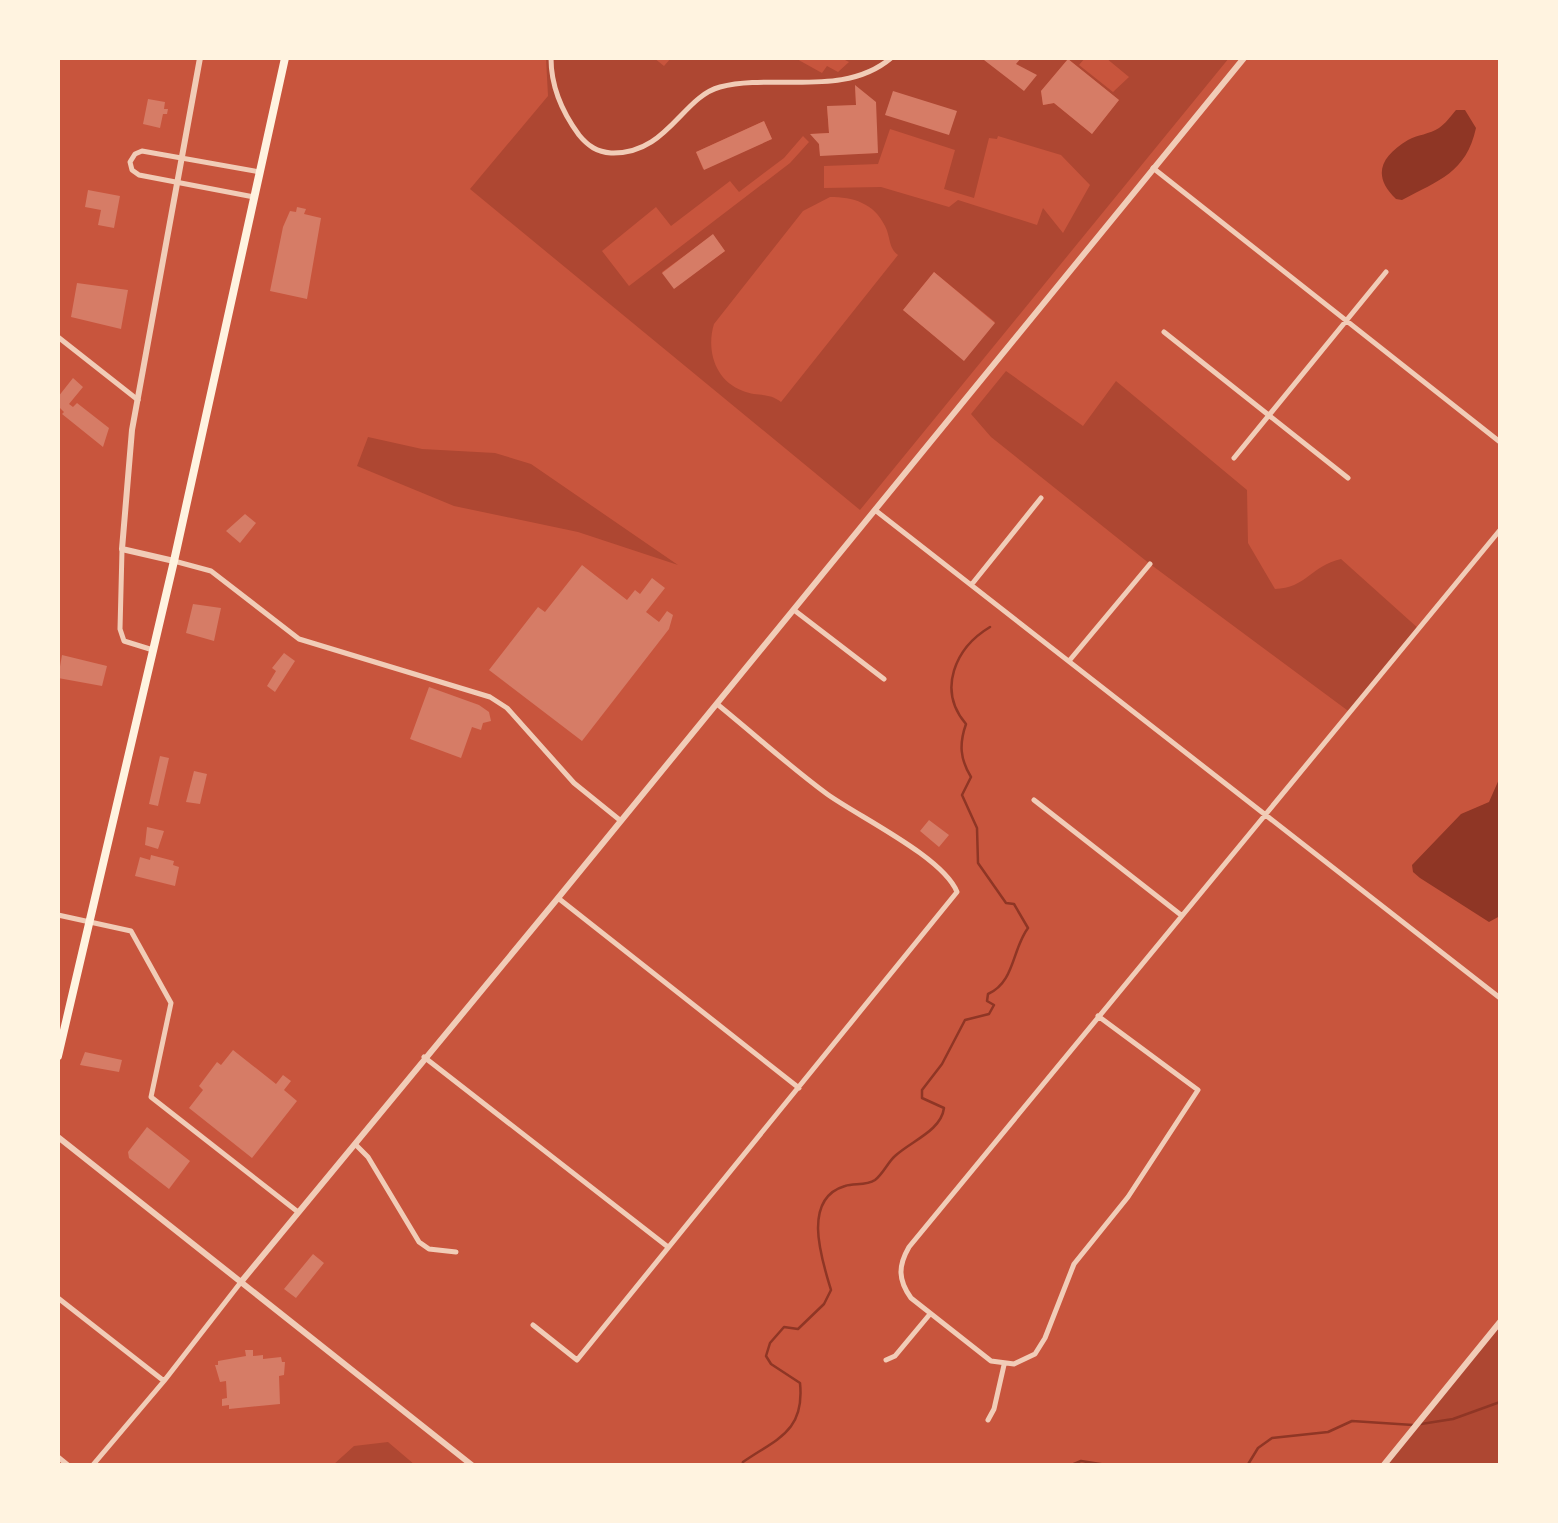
<svg xmlns="http://www.w3.org/2000/svg" width="1558" height="1523" viewBox="0 0 1558 1523" font-family="'Roboto Serif',serif">
	<style>
		.green { fill: #ae4732; fill-rule: evenodd }
		.water { fill: #8f3625 }
		.lines { fill: none; stroke-linecap: round; stroke-linejoin: round }
		.stream { stroke: #8f3625; stroke-width: 2.5 }
		.building { fill: #d67c66 }
		.minor { stroke: #f1ccb7; stroke-width: 5 }
		.tertiary { stroke: #f1ccb7; stroke-width: 6 }
		.trunk { stroke: #fff3e0; stroke-width: 8 }
	</style>
	<rect width="100%" height="100%" fill="#c8553d"/>
	<path class="green" d="M546 58H654L664 66 671 58H795L822 73 827 66 838 72 849 62 841 58H1085L1079 65 1113 92 1129 77 1106 58H1229L860 510 470 189 548 96ZM1068 59 1119 100 1092 134 1054 103 1043 105 1041 91ZM855 86 878 153 820 155 819 144 811 134 829 133 827 107 856 105ZM764 121 772 139 703 169 696 152ZM890 129 955 150 944 189 974 198 989 138 997 139 998 136 1061 155 1090 185 1063 233 1043 208 1037 225 958 200 949 207 881 187 824 188V166L878 164ZM803 136 809 142 790 163 629 286 602 251 656 207 671 226 730 181 739 192 784 158ZM830 197C853 197 874 203 885 226 891 238 888 247 898 255L781 402C769 392 757 397 743 391 715 381 706 350 714 324L803 211ZM713 235 725 251 674 288 662 272ZM934 272 995 322 964 360 903 310Z
		M1006 371 1083 426 1116 381 1247 490 1248 543 1275 589C1306 588 1311 566 1341 559L1419 629 1351 713 1150 564 991 437 971 414Z
		M368 437 422 449 495 453 531 464 678 565 578 532 454 506 357 466Z
		M1500 1322V1465L1383 1466Z
		M388 1442 415 1465H333L354 1446Z"/>
	<path class="water" d="M1456 110H1465L1476 128C1466 173 1439 180 1402 200L1396 199C1372 176 1380 157 1408 140 1417 135 1430 134 1439 128 1445 124 1451 116 1456 110Z
		M1500 777V916L1489 922 1420 878 1413 872 1412 865 1461 814 1489 802Z"/>
	<g class="lines">
		<path class="stream" d="M1421 1424 1453 1419 1500 1402
			M742 1466 743 1462C776 1439 805 1432 800 1383L771 1364 766 1356 770 1343 784 1327 798 1329 824 1304 831 1290C822 1260 801 1199 845 1186 854 1183 866 1186 875 1180 883 1174 888 1162 895 1156 911 1141 941 1131 944 1108L922 1098V1090L942 1064 965 1020 989 1014 994 1005 987 1001 988 994C1015 982 1012 949 1028 928L1014 904 1006 903 978 863 977 828 962 795 971 777C960 759 959 744 966 724 937 690 955 648 990 627
			M1069 1466 1081 1461 1113 1466
			M1247 1466 1258 1448 1272 1438 1328 1432 1352 1421 1413 1425"/>
	</g>
	<path class="building" d="M986 58H1021L1016 64 1037 75 1024 91 984 60Z
		M1068 59 1119 100 1092 134 1054 103 1043 105 1041 91Z
		M855 85 876 102 878 153 820 156 819 144 810 134 829 133 827 106 856 105Z
		M893 91 957 111 949 135 885 115Z
		M148 99 165 102 164 109H168L167 114H163L160 128 143 124Z
		M764 121 772 139 704 170 696 152Z
		M88 190 120 196 114 228 98 225 101 210 85 207Z
		M297 207 306 209 304 214 321 218 307 299 270 291 283 227 290 211 296 212Z
		M713 234 725 251 674 289 662 273Z
		M934 272 995 323 964 361 903 310Z
		M77 283 128 290 121 329 71 317Z
		M73 378 83 387 69 404 73 407 77 403 109 428 103 447 62 414 64 412 58 406V397Z
		M245 514 256 523 240 543 226 531Z
		M582 565 627 600 635 590 640 594 652 578 665 588 646 612 659 622 667 611 673 615 669 629 582 741 489 670 538 607 545 612Z
		M193 604 221 608 214 641 186 633Z
		M284 653 295 661 275 692 267 686 276 671 272 668Z
		M62 655 107 666 102 686 58 678Z
		M429 687 479 705 489 712 491 721 483 723 481 730 472 727 461 758 410 739Z
		M160 756 169 758 158 806 149 804Z
		M194 771 207 774 200 804 186 802Z
		M929 820 949 835 939 847 920 831Z
		M147 827 164 831 158 849 145 845Z
		M151 855 174 861 173 865 179 867 175 886 135 876 140 857 150 860Z
		M233 1050 276 1084 283 1075 291 1081 284 1090 297 1101 252 1158 189 1108 203 1090 199 1086 217 1062 221 1065Z
		M85 1052 122 1060 119 1072 80 1065Z
		M147 1127 190 1161 169 1189 129 1158 128 1152Z
		M313 1254 324 1263 296 1298 284 1289Z
		M245 1350H253V1356L263 1355V1359L281 1357 282 1362H285L284 1375 279 1376 280 1404 229 1409V1405L222 1406V1399L227 1398 226 1381 220 1382 215 1365H218V1361L246 1356Z"/>
	<g class="lines">
		<path class="minor" d="M551 58C551 87 562 112 579 135 588 146 597 152 611 153 667 155 682 97 720 87 775 73 844 98 891 58
			M1153 168 1500 442
			M254 197 139 175 132 170 130 162 135 154 142 151 260 172
			M1164 332 1348 478
			M58 337 138 400
			M1234 458 1386 272
			M875 510 1500 998
			M122 550 120 629 124 641 153 650
			M174 561 211 571 299 639 490 697 507 708 574 783 621 821
			M972 584 1041 498
			M794 610 884 679
			M1069 661 1150 564
			M1034 800 1181 915
			M558 898 799 1088
			M58 915 131 931 171 1003 151 1097 298 1212
			M1098 1016 1198 1090 1128 1197 1074 1264 1045 1338 1035 1354 1014 1364 991 1361 911 1298C898 1280 898 1266 909 1247L1500 530
			M424 1057 668 1247
			M355 1144 368 1157 419 1242 429 1249 456 1252
			M58 1298 164 1381
			M533 1325 577 1360 957 892C943 857 859 817 827 794 789 766 754 734 717 704
			M886 1360 895 1356 930 1314
			M988 1420 994 1409 1004 1365
			M58 1457 69 1466
			M92 1466 164 1381 241 1282"/>
		<path class="tertiary" d="M174 561 122 549 132 430 200 58
			M58 1137 473 1466
			M241 1282 558 898 1244 58
			M1383 1466 1500 1322"/>
		<path class="trunk" d="M58 1056 174 561 285 58"/>
	</g>
	<rect width="1558" height="1523" fill="none" stroke="#fff3e0" stroke-width="120"/>
</svg>
